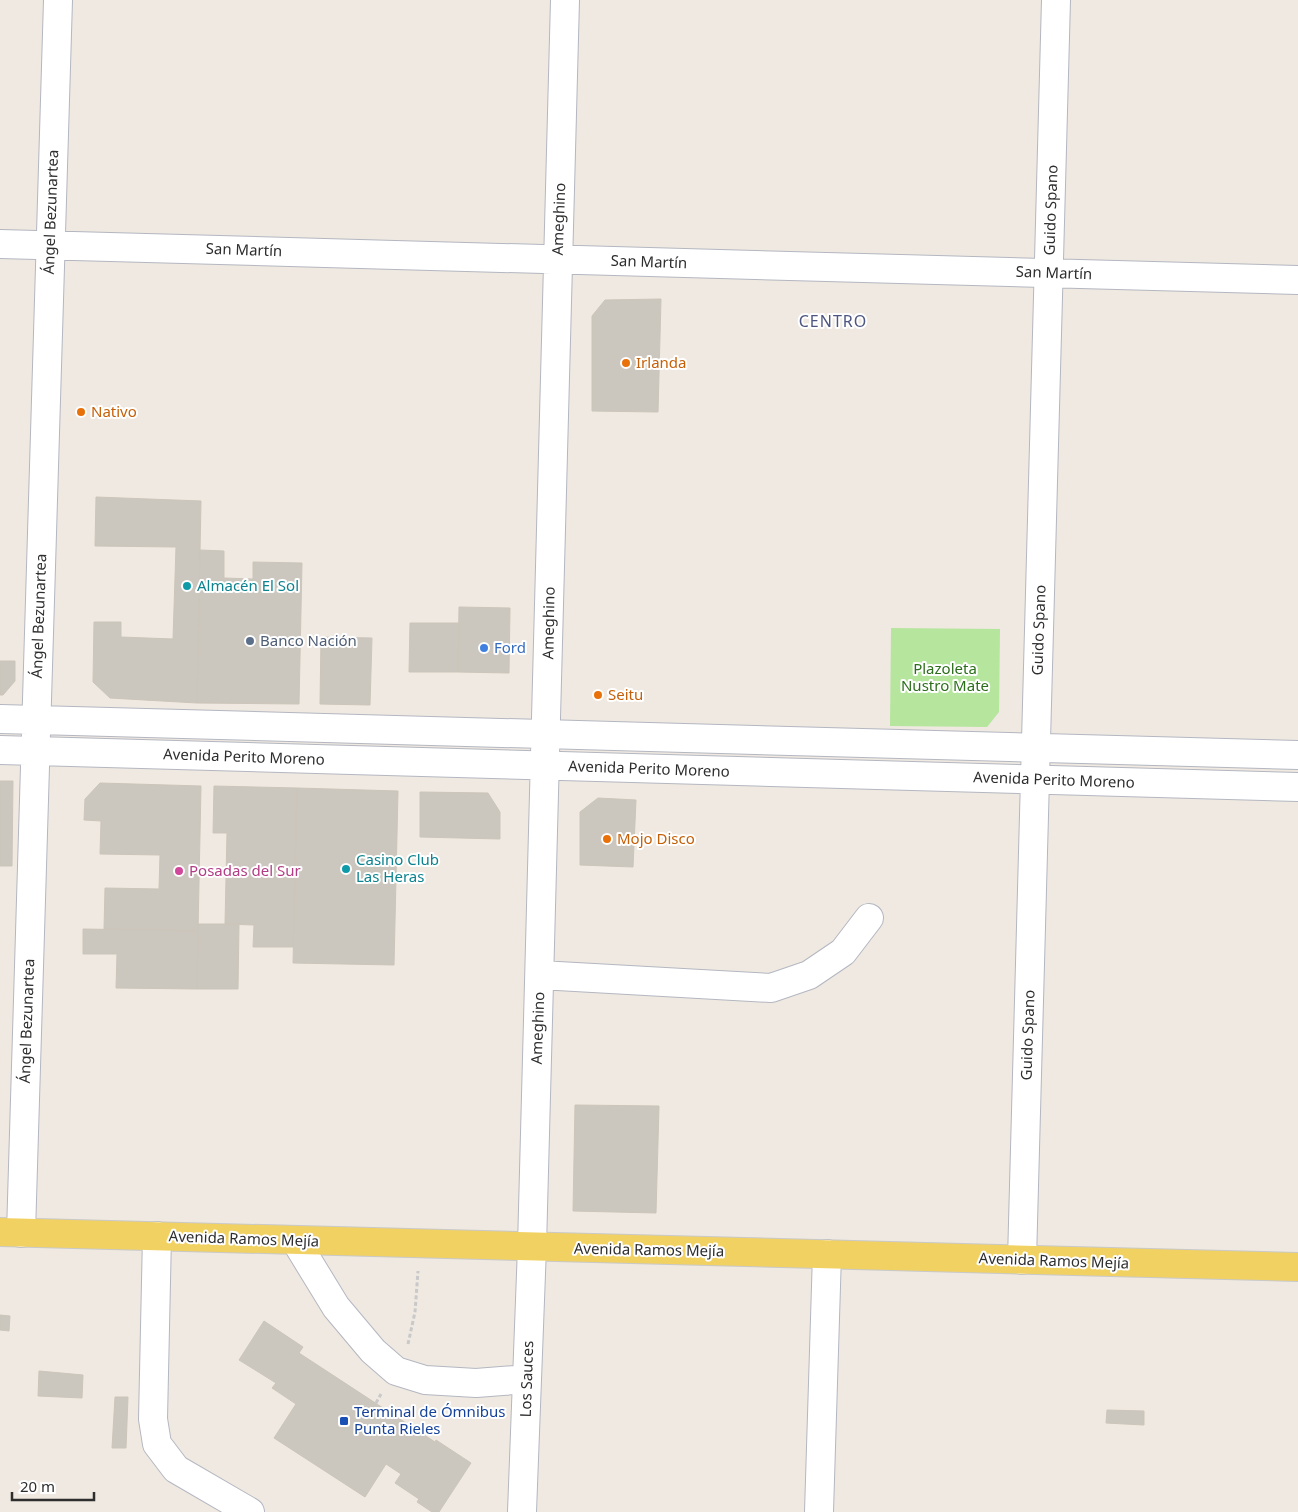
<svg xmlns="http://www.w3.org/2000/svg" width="1298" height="1512" viewBox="0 0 1298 1512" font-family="'Noto Sans',sans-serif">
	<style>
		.green { fill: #b6e59e }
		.building { fill: #cbc7bf; stroke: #cbc5ba }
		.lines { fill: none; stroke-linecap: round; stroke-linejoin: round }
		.minor-casing { stroke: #b4b7c1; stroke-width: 30 }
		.major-casing { stroke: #c9c9c9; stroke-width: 30 }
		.path { stroke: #c9c9c9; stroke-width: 3; stroke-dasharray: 4 2.5; stroke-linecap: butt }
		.minor { stroke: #fff; stroke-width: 28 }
		.major { stroke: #f2d163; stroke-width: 28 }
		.food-dot { fill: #e8710a; stroke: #fff; stroke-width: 2 }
		.culture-dot { fill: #0f9aa8; stroke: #fff; stroke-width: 2 }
		.service-dot { fill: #5c6f8a; stroke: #fff; stroke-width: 2 }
		.shop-dot { fill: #3f7fe0; stroke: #fff; stroke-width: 2 }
		.hotel-dot { fill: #d1479c; stroke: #fff; stroke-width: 2 }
		.transit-dot { fill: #1a4fb4; stroke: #fff; stroke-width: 2 }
		.labels { text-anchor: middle; stroke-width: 4; stroke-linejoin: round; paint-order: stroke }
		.street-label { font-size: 15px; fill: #2e2e2e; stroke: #fff }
		.food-label { font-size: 15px; fill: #c56008; stroke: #fff; text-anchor: start }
		.culture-label { font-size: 15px; fill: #0d838f; stroke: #fff; text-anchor: start }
		.service-label { font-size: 15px; fill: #4e5e75; stroke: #fff; text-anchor: start }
		.shop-label { font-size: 15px; fill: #366cbe; stroke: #fff; text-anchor: start }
		.park-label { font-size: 15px; fill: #2c6e1b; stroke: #fff }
		.hotel-label { font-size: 15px; fill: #b23c85; stroke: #fff; text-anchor: start }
		.transit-label { font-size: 15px; fill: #164399; stroke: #fff; text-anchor: start }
		.neighbourhood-label { font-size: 16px; letter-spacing: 1px; fill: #4d5680; stroke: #fff }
	</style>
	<rect width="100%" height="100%" fill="#efe9e1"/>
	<path class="green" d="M891 628 1000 629 999 712 987 727 890 726Z"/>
	<path class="building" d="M661 299 658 412 592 411V316L605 300Z
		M96 497 201 501 197 703 110 698 93 682 94 622H121V637L173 639 176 547 95 546Z
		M200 550 224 551V578L253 579V562L302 563 299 704 197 703Z
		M459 607 510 608 509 673 458 672Z
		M410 623H459L458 672H409Z
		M321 637 372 638 370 705 320 704Z
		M0 661H15V681L3 695H0Z
		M0 781H13L12 866H0Z
		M100 783 201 786 198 931 104 929 105 888 159 889 160 855 100 854 101 821 84 820 85 799Z
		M214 786 297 788 293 947H253L254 925 225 924 227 833H213Z
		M297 788 398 791 394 965 293 963Z
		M420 792 488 793 500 812V839L420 837Z
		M598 798 636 800 633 867 580 865V812Z
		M198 924H239L238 989H197Z
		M83 929 198 931 197 989 116 988 117 954H83Z
		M575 1105 659 1106 656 1213 573 1211Z
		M0 1315 10 1316 9 1331 0 1330Z
		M264 1321 303 1347 299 1353 435 1442 436 1440 471 1463 439 1512H432L417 1502 419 1499 395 1483 401 1474 386 1464 365 1497 274 1438 296 1404 272 1388 276 1383 239 1360Z
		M39 1371 83 1375 82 1398 38 1396Z
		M115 1397H128L126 1448H112Z
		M1107 1410 1144 1411V1425L1106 1423Z"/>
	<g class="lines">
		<g class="minor-casing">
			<path id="minor" d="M0 244 1298 280
				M0 719 1298 755
				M0 750 1298 787
				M540 975 771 988 809 975 843 952 869 918
				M21 1233 58 0
				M157 1236 153 1419 157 1444 176 1469 250 1512
				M295 1240 336 1307 373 1351 396 1371 425 1380 476 1383 527 1379
				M1022 1260 1056 0
				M522 1512 532 1247 565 0
				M819 1512 827 1254"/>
		</g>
		<g class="major-casing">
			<path id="major" d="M0 1232 1298 1267"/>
		</g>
		<path class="path" d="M408 1344 415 1312 418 1271
			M376 1403 381 1394"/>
		<use href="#minor" class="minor"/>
		<use href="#major" class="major"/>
	</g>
	<g class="food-dot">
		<circle cx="626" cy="363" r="5"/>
		<circle cx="81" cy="412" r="5"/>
		<circle cx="598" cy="695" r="5"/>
		<circle cx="607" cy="839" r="5"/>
	</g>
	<g class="culture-dot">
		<circle cx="187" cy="586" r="5"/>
		<circle cx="346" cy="869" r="5"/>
	</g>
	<circle class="service-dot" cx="250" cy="641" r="5"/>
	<circle class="shop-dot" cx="484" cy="648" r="5"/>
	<circle class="hotel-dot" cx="179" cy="871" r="5"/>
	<rect class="transit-dot" x="339" y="1416" width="10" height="10" rx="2.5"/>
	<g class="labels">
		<g class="street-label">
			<text transform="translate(1051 210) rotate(-88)" y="5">Guido Spano</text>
			<text transform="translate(51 212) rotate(-88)" y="5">Ángel Bezunartea</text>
			<text transform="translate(559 219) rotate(-88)" y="5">Ameghino</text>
			<text transform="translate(244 250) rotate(2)" y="5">San Martín</text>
			<text transform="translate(649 262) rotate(2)" y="5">San Martín</text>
			<text transform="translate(1054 273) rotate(2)" y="5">San Martín</text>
			<text transform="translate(39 616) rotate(-88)" y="5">Ángel Bezunartea</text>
			<text transform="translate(549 623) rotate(-89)" y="5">Ameghino</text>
			<text transform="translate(1039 630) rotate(-88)" y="5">Guido Spano</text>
			<text transform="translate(244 757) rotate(2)" y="5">Avenida Perito Moreno</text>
			<text transform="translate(649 769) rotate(2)" y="5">Avenida Perito Moreno</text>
			<text transform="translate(1054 780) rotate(2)" y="5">Avenida Perito Moreno</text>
			<text transform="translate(27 1021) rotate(-88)" y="5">Ángel Bezunartea</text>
			<text transform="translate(538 1028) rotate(-88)" y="5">Ameghino</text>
			<text transform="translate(1028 1035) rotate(-88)" y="5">Guido Spano</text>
			<text transform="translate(244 1239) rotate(2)" y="5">Avenida Ramos Mejía</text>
			<text transform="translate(649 1250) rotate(1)" y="5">Avenida Ramos Mejía</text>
			<text transform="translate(1054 1261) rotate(2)" y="5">Avenida Ramos Mejía</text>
			<text transform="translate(527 1379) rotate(-88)" y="5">Los Sauces</text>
		</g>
		<g class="food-label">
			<text x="636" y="368">Irlanda</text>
			<text x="91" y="417">Nativo</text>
			<text x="608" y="700">Seitu</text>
			<text x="617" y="844">Mojo Disco</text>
		</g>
		<g class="culture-label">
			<text x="197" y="591">Almacén El Sol</text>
			<text x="356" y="865">Casino Club<tspan x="356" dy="17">Las Heras</tspan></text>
		</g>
		<g class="service-label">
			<text x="260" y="646">Banco Nación</text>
		</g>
		<g class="shop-label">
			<text x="494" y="653">Ford</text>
		</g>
		<g class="park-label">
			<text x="945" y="674">Plazoleta<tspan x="945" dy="17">Nustro Mate</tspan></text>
		</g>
		<g class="hotel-label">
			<text x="189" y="876">Posadas del Sur</text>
		</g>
		<g class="transit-label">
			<text x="354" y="1417">Terminal de Ómnibus<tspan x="354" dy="17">Punta Rieles</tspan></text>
		</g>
		<g class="neighbourhood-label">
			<text x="833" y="327">CENTRO</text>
		</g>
	</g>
	<path d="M12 1492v8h82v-8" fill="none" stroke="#2e2e2e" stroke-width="2.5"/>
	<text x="20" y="1492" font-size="15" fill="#2e2e2e" stroke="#ffffff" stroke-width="4" paint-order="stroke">20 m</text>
</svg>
